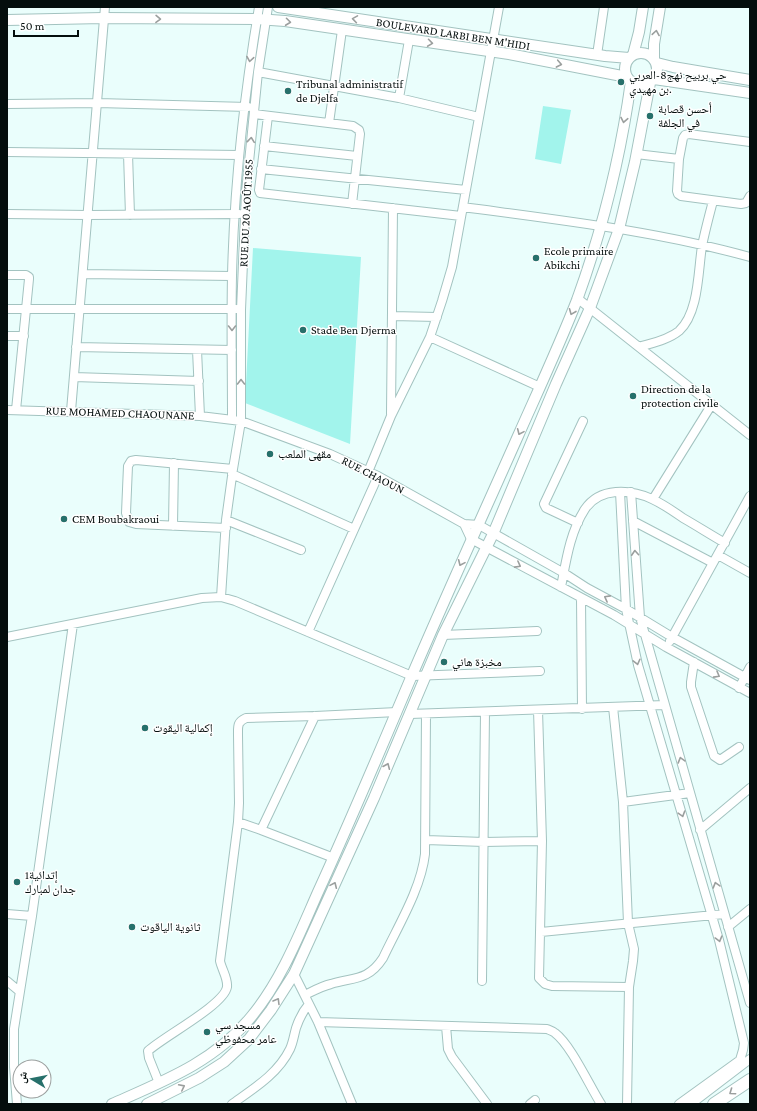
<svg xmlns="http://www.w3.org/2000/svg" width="757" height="1111" viewBox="0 0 757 1111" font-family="'Crimson Pro','Noto Naskh Arabic',serif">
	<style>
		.green { fill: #a2f4ec }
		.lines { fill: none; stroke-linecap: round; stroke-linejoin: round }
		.minor-casing { stroke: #a3c3c0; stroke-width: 10 }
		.major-casing { stroke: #a3c3c0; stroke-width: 12 }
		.highway-casing { stroke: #a3c3c0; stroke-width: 14 }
		.minor { stroke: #fff; stroke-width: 8 }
		.major { stroke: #fff; stroke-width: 10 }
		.highway { stroke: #fff; stroke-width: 12 }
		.oneway { stroke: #9b9f9e }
		.poi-dot { fill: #27706b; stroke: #fff; stroke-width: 1.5 }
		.labels { text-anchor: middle; stroke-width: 3; stroke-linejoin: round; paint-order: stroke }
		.street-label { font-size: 12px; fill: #040e0d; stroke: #fff }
		.poi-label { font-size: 12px; fill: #040e0d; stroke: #fff; text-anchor: start }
	</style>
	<rect width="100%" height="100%" fill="#eafefc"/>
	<path class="green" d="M543 106 571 110 561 164 535 159Z
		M253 248 361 257 350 444 245 403Z"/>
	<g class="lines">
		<g class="minor-casing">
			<path id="minor" d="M597 55 604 7
				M258 72 399 98 479 117
				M399 98 409 40
				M7 104 98 103 248 107
				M254 114 353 126 359 130 360 134 352 204
				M268 116 259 190 260 193 461 216
				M329 123 342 30
				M264 146 357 156
				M7 152 239 155
				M128 154 130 215
				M636 154 679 159 677 191 678 194 681 196 741 204 746 203 750 196
				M679 159 683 138 685 135 689 134 750 142
				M261 169 466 190
				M463 207C559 220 657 231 750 257
				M7 214 87 215 239 214
				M83 274 232 276
				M7 275H26L29 277V279L16 410
				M577 298 750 435
				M7 309H236
				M392 316 437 317
				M7 336H24
				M430 337 540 387
				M76 347 232 350
				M639 347C652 343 668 340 679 331 699 313 698 271 702 246 705 231 709 216 713 201
				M197 350 200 416
				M74 377 199 381
				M7 410 200 416 241 421 330 454 378 476 464 524 479 525 564 573 587 588 626 609 672 637 750 680
				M71 411 105 7
				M391 414 393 208
				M232 419C232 371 231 324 232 276 234 186 244 96 259 7
				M368 472 391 416 430 337 442 301 452 267 499 7
				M232 474 354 529
				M620 492 626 609 638 665 719 940 744 1043 743 1050 740 1060 679 1104
				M631 492 640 617 750 1003
				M653 499 712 404
				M226 520 301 550
				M633 521 713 563
				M578 523 546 508 544 504 583 421
				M464 524 471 539 614 615 666 647 750 693
				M173 526 174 463
				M226 528 136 524 129 522 126 513 128 466 131 461 136 460 233 469
				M718 555 750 573
				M561 587C566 561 570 532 585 509 600 487 630 489 652 499 663 504 673 511 683 518 697 526 711 535 725 543
				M221 597 226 520 233 469 241 421V310L246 192 258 72 268 7
				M581 598 582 709
				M308 632 378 476
				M443 635 537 631
				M7 637 202 598 221 597 235 601 412 676 540 671
				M670 641 750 496
				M694 662 691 682V687L714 756 720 760 739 747
				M739 688 750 667
				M613 707 623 802 628 923 634 949 633 961 629 987
				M538 710 542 841 539 978 545 984 552 986 629 987 627 1104
				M410 714 665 705
				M623 802 690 793
				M238 822 261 830 315 716
				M261 830 334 858
				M700 830 750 788
				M426 840 484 842 542 841
				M7 914 32 916
				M728 927 750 909
				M541 932 724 914
				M294 974 318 1022 352 1104
				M7 981 19 991
				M482 981 485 712
				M305 995C313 991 322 986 331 984 354 977 368 981 383 958 398 926 421 889 425 854L426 714
				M318 1022 547 1029C549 1030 553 1031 555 1033 571 1045 589 1085 601 1104
				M446 1026 448 1049 452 1057 487 1104
				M159 1083 149 1058 148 1051C163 1037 224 1005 227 987 228 978 222 970 220 961L238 822 239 803 238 735C238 726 237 722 246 718L315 716 397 712
				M17 1104 14 1067V1029L32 916 73 624
				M232 1104C253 1089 278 1074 290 1049 293 1043 294 1035 296 1028 299 1019 303 1011 309 1004
				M530 1104 535 1100
				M691 1104 750 1059"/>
		</g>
		<g class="major-casing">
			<path id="major" d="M278 7 605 56 629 58
				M7 20 103 18 257 19 285 21 509 54 627 77
				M625 69a16 16 0 1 1 32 0a16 16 0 1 1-32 0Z
				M633 55 639 32 643 7
				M654 58V44L660 7
				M657 63 673 67 750 80
				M654 79 750 93
				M112 1104C164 1081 214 1062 251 1017 281 981 299 935 318 892 350 822 380 751 410 680 445 598 482 517 518 436 538 391 559 346 577 300 602 231 621 154 631 81
				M147 1104 199 1078 224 1062 249 1039 271 1010 294 974 374 798 443 635 493 534 556 384 590 308 619 229 635 162 650 83"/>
		</g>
		<g class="highway-casing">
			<path id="highway" d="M714 1104 750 1080"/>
		</g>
		<use href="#minor" class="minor"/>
		<use href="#major" class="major"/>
		<use href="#highway" class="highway"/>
	</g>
	<defs><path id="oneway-chevron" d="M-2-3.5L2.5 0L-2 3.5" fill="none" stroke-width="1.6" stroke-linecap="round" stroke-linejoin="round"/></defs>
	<g class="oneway">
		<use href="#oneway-chevron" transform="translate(158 19) rotate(1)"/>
		<use href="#oneway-chevron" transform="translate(355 19) rotate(-171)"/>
		<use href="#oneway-chevron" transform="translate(288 22) rotate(7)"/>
		<use href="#oneway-chevron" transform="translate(656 33) rotate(-81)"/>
		<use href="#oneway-chevron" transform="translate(430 43) rotate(8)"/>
		<use href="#oneway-chevron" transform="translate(250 59) rotate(99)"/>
		<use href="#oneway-chevron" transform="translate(559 64) rotate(11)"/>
		<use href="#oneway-chevron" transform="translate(624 120) rotate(101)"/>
		<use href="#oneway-chevron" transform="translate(251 140) rotate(-84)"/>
		<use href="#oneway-chevron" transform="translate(572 312) rotate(112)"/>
		<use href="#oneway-chevron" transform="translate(232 328) rotate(90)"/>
		<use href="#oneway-chevron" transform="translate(241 382) rotate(-90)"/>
		<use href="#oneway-chevron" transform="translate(520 432) rotate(114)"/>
		<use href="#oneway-chevron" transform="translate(635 553) rotate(-94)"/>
		<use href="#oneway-chevron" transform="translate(461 563) rotate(114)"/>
		<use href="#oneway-chevron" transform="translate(518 565) rotate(28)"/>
		<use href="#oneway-chevron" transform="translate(607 598) rotate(-152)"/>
		<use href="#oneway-chevron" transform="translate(637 662) rotate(76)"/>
		<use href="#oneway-chevron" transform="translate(717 675) rotate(29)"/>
		<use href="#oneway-chevron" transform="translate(681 760) rotate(-106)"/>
		<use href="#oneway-chevron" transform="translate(387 766) rotate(-67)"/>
		<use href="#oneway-chevron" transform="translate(682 814) rotate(73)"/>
		<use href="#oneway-chevron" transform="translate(334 885) rotate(-66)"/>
		<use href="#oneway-chevron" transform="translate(716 885) rotate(-106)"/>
		<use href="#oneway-chevron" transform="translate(719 939) rotate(75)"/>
		<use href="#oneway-chevron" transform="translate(277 1001) rotate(-59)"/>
		<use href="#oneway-chevron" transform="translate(182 1087) rotate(-27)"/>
		<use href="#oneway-chevron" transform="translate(732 1092) rotate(145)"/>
	</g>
	<g class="poi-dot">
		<circle cx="621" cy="82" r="4"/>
		<circle cx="288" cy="91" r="4"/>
		<circle cx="650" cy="116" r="4"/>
		<circle cx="536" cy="258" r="4"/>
		<circle cx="303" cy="330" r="4"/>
		<circle cx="633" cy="396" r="4"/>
		<circle cx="270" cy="454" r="4"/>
		<circle cx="64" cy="519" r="4"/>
		<circle cx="444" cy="662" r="4"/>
		<circle cx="145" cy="728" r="4"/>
		<circle cx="17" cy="882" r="4"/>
		<circle cx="132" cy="927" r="4"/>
		<circle cx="207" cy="1032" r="4"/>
	</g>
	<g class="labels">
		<g class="street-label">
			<text transform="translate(453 34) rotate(9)" y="4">BOULEVARD LARBI BEN M'HIDI</text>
			<text transform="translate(246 213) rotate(-87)" y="4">RUE DU 20 AOÛT 1955</text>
			<text transform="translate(120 413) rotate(2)" y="4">RUE MOHAMED CHAOUNANE</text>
			<text transform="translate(373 475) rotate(27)" y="4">RUE CHAOUN</text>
		</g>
		<g class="poi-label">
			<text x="629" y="79">حي بربيح نهج8-العربي<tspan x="629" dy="14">بن مهيدي.</tspan></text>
			<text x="296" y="88">Tribunal administratif<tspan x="296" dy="14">de Djelfa</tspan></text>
			<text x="658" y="113">أحسن قصابة<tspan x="658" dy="14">في الجلفة</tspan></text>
			<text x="544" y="255">Ecole primaire<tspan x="544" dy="14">Abikchi</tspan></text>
			<text x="311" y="334">Stade Ben Djerma</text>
			<text x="641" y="393">Direction de la<tspan x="641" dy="14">protection civile</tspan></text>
			<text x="278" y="458">مقهى الملعب</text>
			<text x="72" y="523">CEM Boubakraoui</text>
			<text x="452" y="666">مخبزة هاني</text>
			<text x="153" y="732">إكمالية اليقوت</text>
			<text x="25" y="879">1إتدائية<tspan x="25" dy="14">جدان لمبارك</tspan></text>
			<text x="140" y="931">ثانوية الياقوت</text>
			<text x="215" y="1029">مسجد سي<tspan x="215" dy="14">عامر محفوظي</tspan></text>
		</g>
	</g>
	<rect width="757" height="1111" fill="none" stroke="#040e0d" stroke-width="16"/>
	<g transform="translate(32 1079) rotate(280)"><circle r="19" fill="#ffffff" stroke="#9b9f9e"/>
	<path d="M0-3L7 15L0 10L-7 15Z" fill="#27706b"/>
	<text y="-6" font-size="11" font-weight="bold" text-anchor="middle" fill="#040e0d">ش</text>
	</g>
	<path d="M14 30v6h64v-6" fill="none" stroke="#040e0d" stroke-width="2"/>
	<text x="20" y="30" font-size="12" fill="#040e0d" stroke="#ffffff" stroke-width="3" paint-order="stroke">50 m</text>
</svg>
